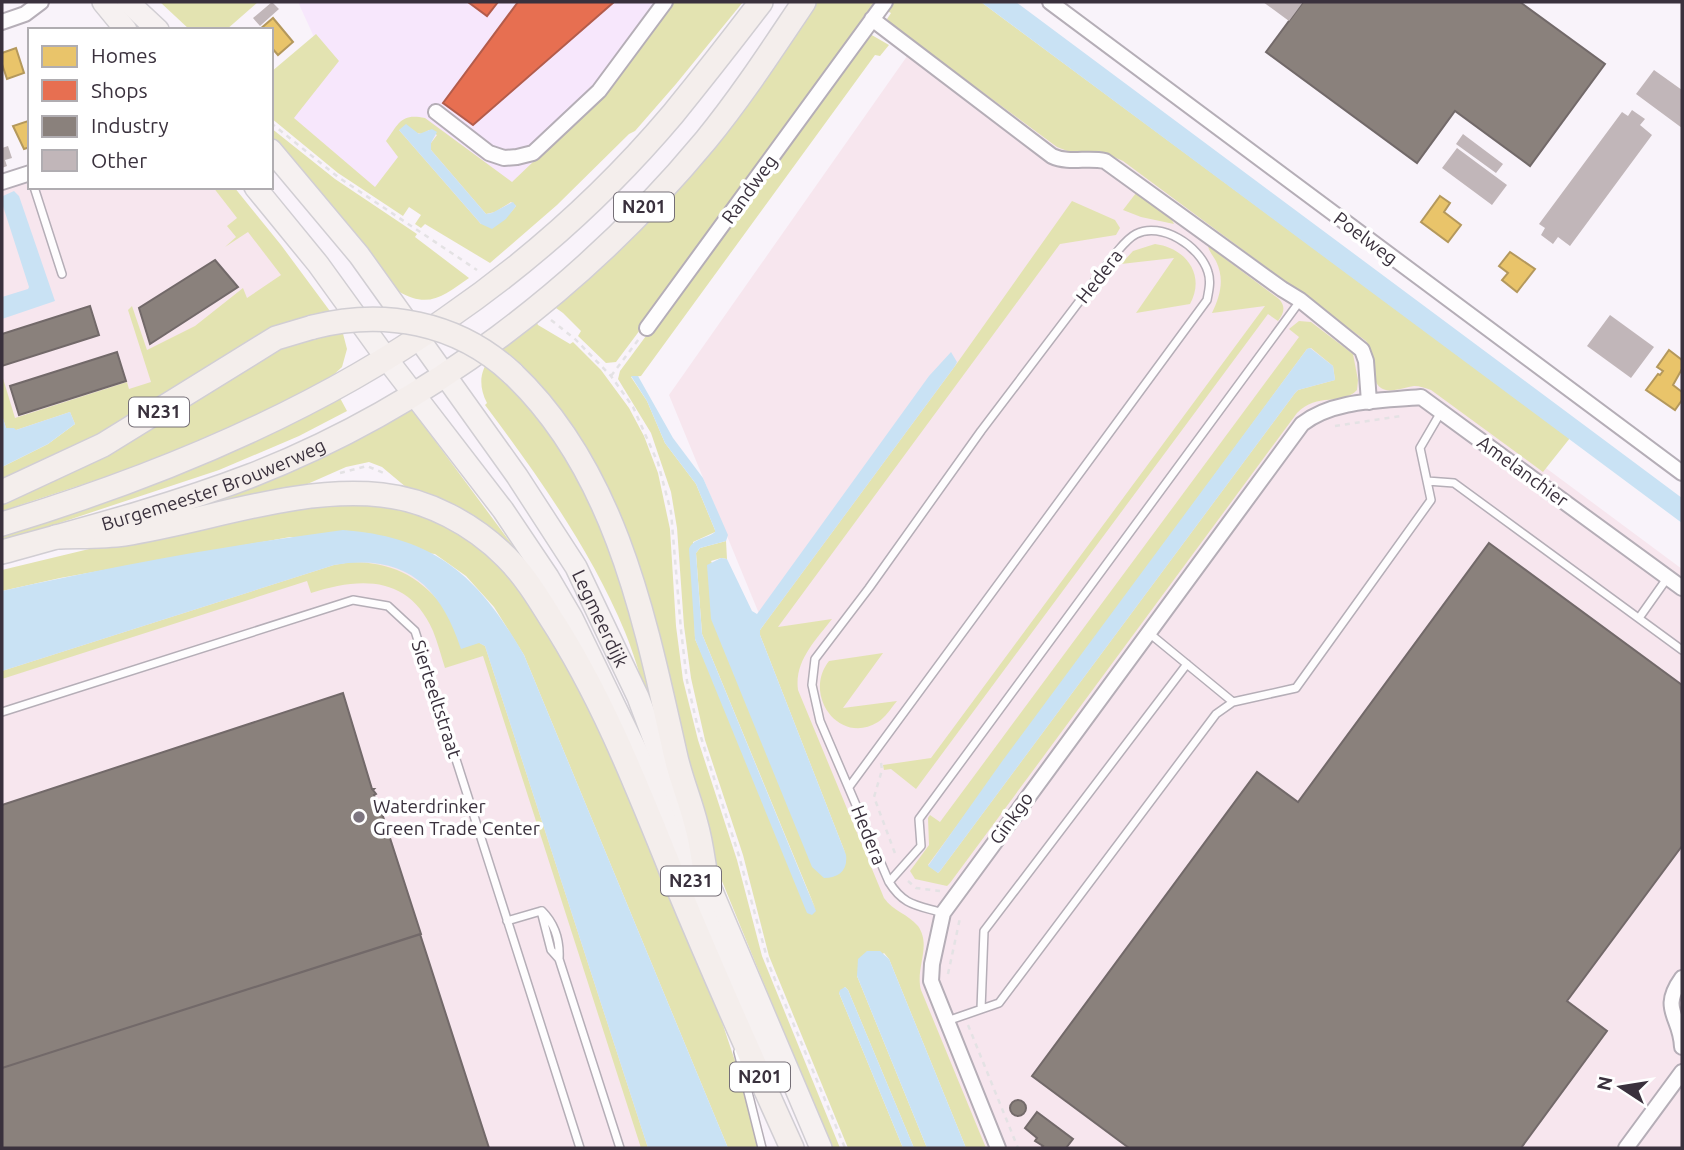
<svg xmlns="http://www.w3.org/2000/svg" width="1684" height="1150" viewBox="0 0 1684 1150" font-family="Ubuntu,sans-serif">
	<style>
		.built { fill: #f7e7fc }
		.industrial { fill: #f7e6ee }
		.green { fill: #e3e3b1; fill-rule: evenodd }
		.water { fill: #c9e2f4 }
		.homes { fill: #e9c46a; stroke: #b4985c; stroke-width: 2 }
		.shops { fill: #e76f51; stroke: #b35c4b; stroke-width: 2 }
		.industry { fill: #8a817c; stroke: #726969; stroke-width: 2 }
		.building { fill: #c1b6b9 }
		.lines { fill: none; stroke-linecap: round; stroke-linejoin: round }
		.service-casing { stroke: #b5aeb7; stroke-width: 10 }
		.minor-casing { stroke: #b5aeb7; stroke-width: 18 }
		.primary-casing { stroke: #d1ced3; stroke-width: 24 }
		.trunk-casing { stroke: #d1ced3; stroke-width: 26 }
		.path { stroke: #e4e2e4; stroke-width: 2.5; stroke-dasharray: 5 5; stroke-linecap: butt }
		.service { stroke: #fefdfe; stroke-width: 7 }
		.minor { stroke: #fefdfe; stroke-width: 14 }
		.primary { stroke: #f6f1f1; stroke-width: 21 }
		.trunk { stroke: #f4eeec; stroke-width: 23 }
		.trunk-bridge-casing { stroke: #d1ced3; stroke-width: 26; stroke-linecap: butt }
		.trunk-bridge { stroke: #f4eeec; stroke-width: 23 }
		.poi-dot { fill: #7d757f; stroke: #fff; stroke-width: 2.5 }
		.labels { text-anchor: middle; stroke-width: 7; stroke-linejoin: round; paint-order: stroke }
		.shield { fill: #fff; stroke: #756f77; stroke-width: 2 }
		.shield-label { font-size: 18px; font-weight: bold; fill: #3a313d }
		.street-label { font-size: 19px; fill: #3a313d; stroke: #fff }
		.poi-label { font-size: 19px; fill: #3a313d; stroke: #fff; text-anchor: start }
	</style>
	<rect width="100%" height="100%" fill="#f9f3fa"/>
	<path class="built" d="M298 2H681L495 246 376 192 288 120 325 61Z"/>
	<path class="industrial" d="M936 15 1682 569V1148H979L669 395Z
		M30 167V187H221L306 301 146 399 2 449V175Z
		M341 544 424 566 494 630 669 1148H2V633Z"/>
	<path class="green" d="M160 2H258L226 30H190Z
		M673 2H743L676 84 635 131 629 134 557 205 490 263 425 224 421 228 415 224 421 215 409 207 403 216 338 173 271 118V72L316 34 339 61 294 118 375 187 398 157 386 141C399 123 401 113 425 118L512 182 601 97ZM399 130 422 134 429 130 437 135 431 143V150L486 214 495 212 511 202 516 206C507 219 496 220 481 224Z
		M817 2H877L641 324 643 326 616 362 606 363 578 336 581 331 563 313 556 308 785 49Z
		M894 2H981L1570 438 1543 472 1431 390C1425 388 1420 386 1414 386 1405 387 1389 394 1381 388 1369 380 1376 353 1366 341L1123 161 1100 151 1070 152 1057 147 893 26 887 19 891 13 887 11Z
		M870 34 889 45 880 56 875 55 641 376 631 377 647 401 665 443 696 484 715 530V532L693 542 695 639 816 910 702 634 696 553 700 548 726 541 727 559 721 558 711 561 846 855 760 635V630L955 366 1072 201 1115 220 1120 228 1116 235 1060 244 778 627 832 619C816 640 794 661 798 690L884 898C893 911 908 914 918 926 932 946 915 968 921 990L986 1148H966L889 959 884 953 857 976 927 1148H914L848 990 845 987 839 993 903 1148H848L769 956 743 855 705 740 691 678 684 626 677 528 671 492 651 433 618 379 620 371Z
		M271 128 335 179 417 234 415 237 469 278C444 295 429 310 398 291L271 141Z
		M213 187H234L281 245 341 326 347 349 342 367 329 379 287 404 136 467 2 511V498L314 316 166 400 2 486V467L48 444 75 424 70 412 16 430 6 428 2 415V375L15 418 127 382 129 389 151 382 128 310 132 306 147 350 195 326 243 288 247 298 281 275 248 232 225 247 236 237 227 226 237 218Z
		M1136 193 1172 220 1174 224 1141 217 1123 210Z
		M1155 244C1186 248 1206 275 1190 304L1136 313 1174 258 1121 264 1133 251Z
		M1208 246 1279 299C1286 307 1284 313 1278 321L1268 314 916 789 891 769 884 770 883 765 931 758 1265 306 1212 313C1220 296 1225 280 1216 261 1213 256 1209 251 1208 246Z
		M536 321 538 325 570 344 573 342 601 370 629 408 644 436 658 473 670 529 676 626 683 680 698 740 737 860 762 956 840 1148H831L713 859 626 551 525 394 594 501 652 675 655 730C646 697 638 664 625 632 591 550 538 476 485 405L487 403C466 362 508 342 536 321Z
		M1299 321 1311 322 1353 354 1358 380 1357 390C1342 406 1317 392 1297 413L950 883 947 886 915 879 910 871 929 845 928 818 930 815 940 822 1299 337 1289 329ZM1311 348 1333 366 1335 380 1298 390 1295 393 940 871 938 873 928 865 1307 349Z
		M340 398 347 411 299 436 219 470 2 542V530Z
		M410 407 536 577 419 498 382 467 369 462 346 467 278 497 181 512 342 447Z
		M293 505H403L477 540 544 612 634 799 721 1019 745 1091 759 1148H728L524 655 494 607 466 576 435 554 290 537 60 578 2 591V570L114 543Z
		M351 562C390 562 418 575 442 605 447 610 448 619 453 624 460 632 475 640 485 646L648 1148H641L483 656 445 668C441 656 438 643 433 631 409 575 360 577 311 593L307 581 2 679V671L334 565Z
		M883 653 843 708 897 701C891 708 886 717 878 722 840 746 802 695 829 661Z"/>
	<path class="water" d="M981 2H1016L1682 498V523Z
		M406 124 419 134 432 129 437 132 431 143V150L486 214 492 213 513 202 516 206 506 219 492 229 481 224 399 130Z
		M14 191 19 196 55 301 2 319V297L28 289 29 287 2 203 3 196Z
		M1310 348 1333 366 1335 380 1298 390 1295 393 940 871 938 873 928 866 1003 760 1307 349Z
		M951 352 957 362 955 366 760 630V635L846 855C848 870 839 878 824 878L812 867 711 619 707 565 721 558 727 559 752 611 757 614 929 376Z
		M631 376H638L673 438 703 478 728 535 726 541 700 548 696 553 702 634 816 911 812 915 807 913 695 639 689 549C693 538 707 539 715 532V530L696 484 665 443 647 401Z
		M70 412 75 424 48 444 2 467V415L6 428H14L16 430Z
		M343 530C436 537 479 577 524 655L728 1148H648L485 646 479 643 461 649C440 585 404 553 334 565L2 671V591C114 566 229 545 343 530Z
		M867 951H880L889 959 966 1148H927L857 976 858 959Z
		M845 987 848 990 914 1148H903L839 993 840 990Z"/>
	<path class="homes" d="M273 18 293 42 278 55 271 47V30H259Z
		M16 48 24 73 7 79 2 64V53Z
		M28 121 30 147 24 149 13 126Z
		M1440 196 1450 203 1444 212 1461 225 1448 242 1421 222Z
		M1510 252 1535 269 1517 292 1502 280 1508 273 1499 266Z
		M1669 350 1682 360V369L1673 385 1682 392V400L1675 410 1646 390 1658 374 1660 375 1663 371 1657 367Z"/>
	<path class="shops" d="M468 2H498L487 16Z
		M518 2H614L473 125 443 103Z"/>
	<path class="industry" d="M1303 2H1520L1605 64 1530 166 1455 111 1417 163 1266 52Z
		M215 260 238 287 150 344 139 308Z
		M90 306 99 335 2 366V334Z
		M117 352 126 381 19 415 10 386Z
		M1489 543 1682 685V846L1567 1001 1607 1031 1521 1148H1129L1032 1076 1257 772 1298 802Z
		M343 693 372 789H374L373 790 376 794 374 795 376 802 378 801 421 934 2 1068V805Z
		M420 934 489 1148H2V1068Z
		M1010 1108a8 8 0 1 1 16 0a8 8 0 1 1-16 0Z
		M1037 1112 1073 1139 1066 1148H1041L1043 1146 1035 1141 1037 1138 1025 1128Z"/>
	<path class="building" d="M272 2 279 9 260 26 253 18Z
		M1263 2H1303L1289 21Z
		M1654 70 1682 90V128L1636 94Z
		M1632 110 1645 119 1640 125 1652 135 1570 246 1558 237 1553 244 1541 235 1545 228 1539 224 1622 112 1628 116Z
		M1463 134 1503 164 1496 173 1456 144Z
		M8 146 12 158 5 160 7 166 2 168V148Z
		M1457 148 1507 185 1492 205 1442 168Z
		M1610 315 1654 347 1631 378 1587 346Z"/>
	<g class="lines">
		<g class="service-casing">
			<path id="service" d="M34 187 62 274
				M1427 481 1454 483 1682 650
				M1639 618 1668 577
				M1149 633 1233 702
				M2 712 353 600 388 606 415 631 580 1148
				M849 787 1207 300C1209 290 1211 281 1208 272 1200 246 1161 221 1136 234 1128 238 1122 246 1116 253L981 431 869 588 815 659 812 685 820 721 889 882C904 906 917 905 943 913
				M889 882 921 846 919 819 1300 301
				M541 911 551 950 559 959 620 1148
				M542 911C555 924 560 941 559 959
				M507 921 541 911
				M981 1009 984 931 1187 664
				M947 1021 999 1003 1216 714 1233 702 1296 688 1431 500 1420 448 1441 412
				M738 1052 762 1148"/>
		</g>
		<g class="minor-casing">
			<path id="minor" d="M1050 2 1682 473
				M872 19 1052 156C1069 164 1087 157 1105 161L1282 289 1300 300 1362 350 1366 361 1369 402
				M2 22 25 14 41 2
				M436 112 489 153 504 158 517 157 533 153 599 91 665 2
				M2 182 30 173
				M647 328 885 2
				M1682 978C1659 1010 1681 1016 1682 1047
				M998 1148 931 981 932 964 943 913 1302 424C1334 399 1382 401 1421 397L1682 588
				M1626 1148 1682 1072"/>
		</g>
		<g class="primary-casing">
			<g id="primary">
				<path d="M103 2 126 30"/>
				<path d="M128 2 158 30"/>
				<path id="s1" d="M271 150 359 255 517 476 576 567 638 697 706 877 821 1148"/>
				<path d="M255 187 318 264 386 358 503 510 548 577 572 618 637 752 768 1069"/>
			</g>
		</g>
		<g class="trunk-casing">
			<g id="trunk">
				<path d="M512 373C616 471 645 620 675 753 680 777 690 800 696 824 701 841 703 859 706 877"/>
				<path d="M2 492 103 445 276 338 313 327"/>
				<path d="M2 524C157 477 313 413 446 319 529 262 608 191 673 114 703 77 732 40 761 2"/>
				<path d="M56 537C79 536 102 537 124 534 209 521 295 486 382 495 428 500 473 524 506 557 524 575 537 596 550 617 604 700 639 792 676 883 713 972 752 1060 792 1148"/>
				<path id="s2" d="M2 552C85 529 169 507 250 476 427 407 585 286 706 140 742 96 773 48 804 2"/>
			</g>
		</g>
		<path class="path" d="M271 123 338 177 477 270
			M551 320 575 339 611 376 633 407 658 463 671 512 681 630 687 681 698 728 739 856 769 965 845 1148
			M611 376 639 339
			M1335 426 1401 416
			M340 473 367 466 386 474
			M881 763 882 770 874 797 896 856
			M908 881 916 888 940 891
			M948 974 960 918
			M968 1025 1018 1148"/>
		<use href="#service" class="service"/>
		<use href="#minor" class="minor"/>
		<use href="#primary" class="primary"/>
		<use href="#trunk" class="trunk"/>
		<g class="trunk-bridge-casing">
			<path id="trunk-bridge" d="M313 327C384 309 457 322 512 373"/>
		</g>
		<use href="#trunk-bridge" class="trunk-bridge"/>
	</g>
	<circle class="poi-dot" cx="359" cy="817" r="7"/>
	<g class="labels">
		<g class="shield">
			<rect x="614" y="192.5" width="60" height="29" rx="5"/>
			<rect x="129" y="397.5" width="60" height="29" rx="5"/>
			<rect x="661" y="866.5" width="60" height="29" rx="5"/>
			<rect x="730" y="1062.5" width="60" height="29" rx="5"/>
		</g>
		<g class="shield-label">
			<text x="644" y="213">N201</text>
			<text x="159" y="418">N231</text>
			<text x="691" y="887">N231</text>
			<text x="760" y="1083">N201</text>
		</g>
		<g class="street-label">
			<text transform="translate(749 189) rotate(-54)" y="7">Randweg</text>
			<text transform="translate(1366 238) rotate(37)" y="7">Poelweg</text>
			<text transform="translate(1099 276) rotate(-52)" y="7">Hedera</text>
			<text transform="translate(1523 471) rotate(36)" y="7">Amelanchier</text>
			<text dy="7" stroke="none"><textPath href="#s2" startOffset="222">Burgemeester Brouwerweg</textPath></text>
			<text dy="7" stroke="none"><textPath href="#s1" startOffset="574">Legmeerdijk</textPath></text>
			<text transform="translate(437 699) rotate(72)" y="7">Sierteeltstraat</text>
			<text transform="translate(1011 818) rotate(-54)" y="7">Ginkgo</text>
			<text transform="translate(869 835) rotate(68)" y="7">Hedera</text>
		</g>
		<g class="poi-label">
			<text x="373" y="813">Waterdrinker<tspan x="373" dy="22">Green Trade Center</tspan></text>
		</g>
	</g>
	<rect width="1684" height="1150" fill="none" stroke="#3a313d" stroke-width="7"/>
	<rect x="28" y="28" width="245" height="161" fill="#ffffff" stroke="#b0adb1" stroke-width="2"/>
	<rect x="42" y="46" width="35" height="21" fill="#e9c46a" stroke="#b0adb1" stroke-width="2"/>
	<text x="91" y="63" font-size="21" fill="#3a313d">Homes</text>
	<rect x="42" y="80" width="35" height="21" fill="#e76f51" stroke="#b0adb1" stroke-width="2"/>
	<text x="91" y="98" font-size="21" fill="#3a313d">Shops</text>
	<rect x="42" y="116" width="35" height="21" fill="#8a817c" stroke="#b0adb1" stroke-width="2"/>
	<text x="91" y="133" font-size="21" fill="#3a313d">Industry</text>
	<rect x="42" y="150" width="35" height="21" fill="#c1b6b9" stroke="#b0adb1" stroke-width="2"/>
	<text x="91" y="168" font-size="21" fill="#3a313d">Other</text>
	<g transform="translate(1621 1087) rotate(282)" stroke="#ffffff" stroke-width="5" paint-order="stroke">
	<path d="M0-5L12 26L0 18L-12 26Z" fill="#3a313d"/>
	<text y="-10" font-size="19" font-weight="bold" text-anchor="middle" fill="#3a313d">N</text>
	</g>
</svg>
